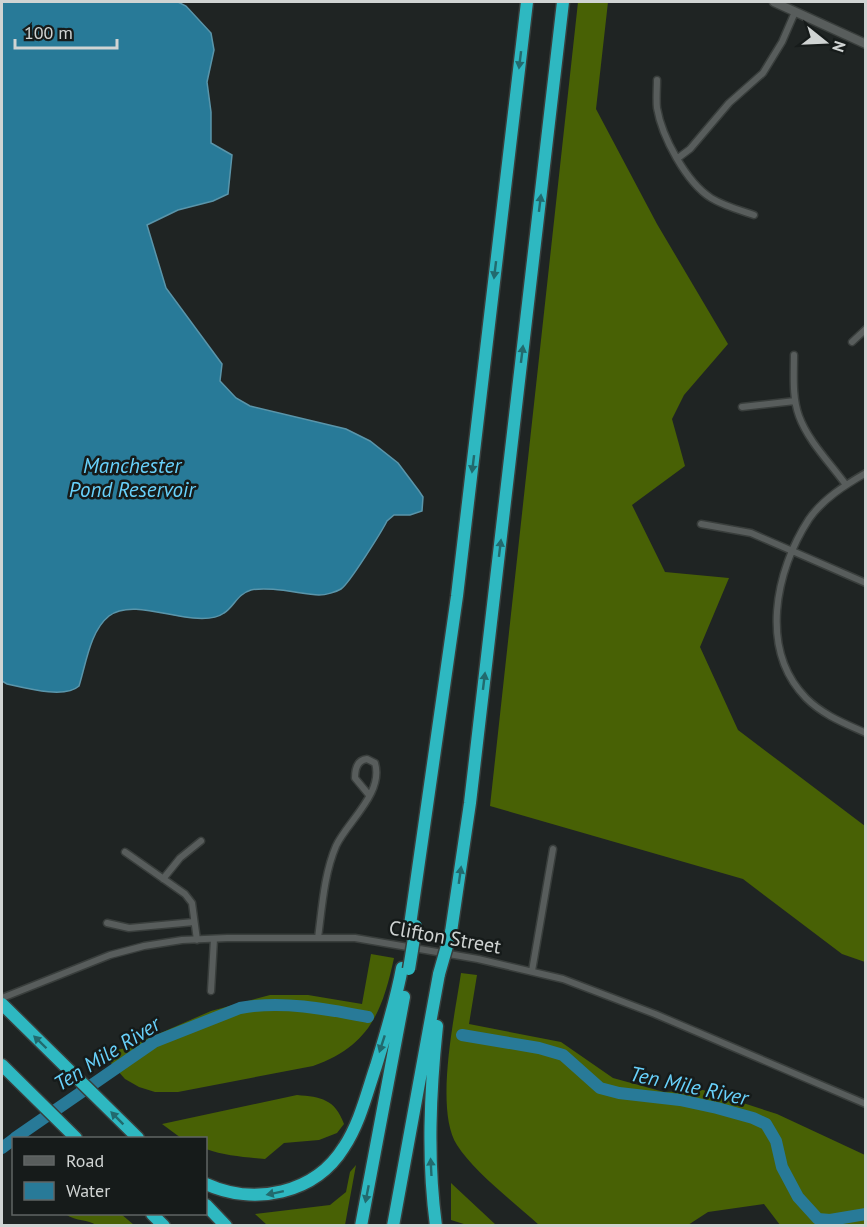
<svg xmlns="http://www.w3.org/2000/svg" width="867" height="1227" viewBox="0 0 867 1227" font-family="'PT Sans',sans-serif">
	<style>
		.forest { fill: #486105 }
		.water { fill: #287a98; stroke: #5a95aa; stroke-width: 1.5 }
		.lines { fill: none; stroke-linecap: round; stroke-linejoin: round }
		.river { stroke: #287a98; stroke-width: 12 }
		.minor-casing { stroke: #393e3c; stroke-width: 9 }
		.tertiary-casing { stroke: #393e3c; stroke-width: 11 }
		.motorway-casing { stroke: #393e3c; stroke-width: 15 }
		.minor { stroke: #585d5c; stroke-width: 6 }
		.tertiary { stroke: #585d5c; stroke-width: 8 }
		.motorway { stroke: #2eb8c1; stroke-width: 12 }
		.motorway-bridge-casing { stroke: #393e3c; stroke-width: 15; stroke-linecap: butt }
		.motorway-bridge { stroke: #2eb8c1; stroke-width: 12 }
		.oneway { fill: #226a6e }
		.labels { text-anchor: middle; stroke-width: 5; stroke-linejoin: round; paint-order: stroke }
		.street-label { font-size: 20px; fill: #d0d4d3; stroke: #161b1a }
		.water-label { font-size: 21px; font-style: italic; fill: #68d1fb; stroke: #161b1a }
	</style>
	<rect width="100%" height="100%" fill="#1f2423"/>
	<path class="forest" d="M578 2H608L596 109 657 224 728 344 684 395 672 419 685 466 632 505 665 572 729 578 700 647 738 730 865 826V962L842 954 743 879 490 806Z
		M371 954 394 958C382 1013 369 1046 313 1066L178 1092H155L139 1087 125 1079 102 1053 126 1048 211 1011 270 995H308L362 1004Z
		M461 973 477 975 469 1024 561 1042 613 1078 664 1092 703 1090 777 1114 865 1155V1225H780L764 1204 708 1212 688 1225H539C515 1203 474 1172 457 1145 434 1109 455 1015 461 973Z
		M297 1095C321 1097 335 1099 344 1124L337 1133 319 1140 284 1143 265 1159C245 1157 225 1156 206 1149V1138H181L162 1124Z
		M356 1165 345 1225H267L255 1214 330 1205 346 1192 350 1172Z
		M451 1183 496 1225H467L451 1220Z
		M65 1214H121L134 1225H96C88 1219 77 1222 65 1214Z"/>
	<path class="water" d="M2 2H178L186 6 211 33 214 50 207 82 211 112V143L232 155 228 194 213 201 178 210 147 225 166 288 222 364 220 381 236 398 250 406 346 429 370 441 398 463 419 491 423 497 422 511 410 515H394L387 521C382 531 349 584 341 589 336 592 326 595 319 595 301 594 270 586 251 590 237 594 234 607 224 613 216 619 204 619 193 618 170 617 129 600 109 616 90 631 86 664 79 686 65 699 25 688 7 684L2 681Z"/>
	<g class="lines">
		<path class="river" d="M462 1035 539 1048 563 1055 600 1088 619 1093 680 1100 717 1108 753 1118 766 1124 776 1141 782 1167 798 1197 818 1219 830 1220 866 1214
			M15 1138 154 1042 240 1008C282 1000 327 1009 368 1017
			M2 1148 14 1139"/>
		<g class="minor-casing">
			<path id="minor" d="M657 80C657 89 656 99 657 108 662 137 686 182 711 198 724 206 739 210 754 215
				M678 158 690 149 729 103 763 73 782 42 795 12
				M852 342 866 329
				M794 355C794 375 792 397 799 416 808 441 831 464 846 485
				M742 407 795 401
				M866 473C845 485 823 499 809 519 775 571 759 650 806 698 823 715 844 723 866 733
				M701 524 751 533 866 583
				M125 852 185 894 192 903 197 940
				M163 879 180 858 201 841
				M107 923 129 928 194 922
				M318 938C322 908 324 874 336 846 347 822 384 793 375 763L367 759C357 760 355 769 355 778L369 795
				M532 971 553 849
				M211 991 214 939
				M2 998 110 955 144 946 182 940 227 938H355L478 959 563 979 655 1014 866 1104"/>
		</g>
		<g class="tertiary-casing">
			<path id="tertiary" d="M774 2 866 44"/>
		</g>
		<g class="motorway-casing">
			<path id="motorway" d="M410 925 457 596 527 2
				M451 932 470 803 563 2
				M2 1004 138 1138
				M2 1065 76 1138
				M206 1184C254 1206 315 1194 344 1147 360 1123 367 1092 376 1066 386 1033 396 1001 402 968
				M206 1205 226 1226
				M152 1214 164 1226
				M361 1226 404 997
				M393 1226 439 974
				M436 1226C427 1159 430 1093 437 1026"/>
		</g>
		<use href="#minor" class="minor"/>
		<use href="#tertiary" class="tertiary"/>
		<use href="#motorway" class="motorway"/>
		<g class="motorway-bridge-casing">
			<path id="motorway-bridge" d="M409 969 416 926
				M439 974 451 932"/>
		</g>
		<use href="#motorway-bridge" class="motorway-bridge"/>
	</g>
	<defs><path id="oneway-solid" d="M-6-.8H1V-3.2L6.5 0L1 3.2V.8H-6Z" transform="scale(1.5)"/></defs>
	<g class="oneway">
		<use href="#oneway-solid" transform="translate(520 60) rotate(97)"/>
		<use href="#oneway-solid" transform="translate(540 203) rotate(-83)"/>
		<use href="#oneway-solid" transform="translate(495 270) rotate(97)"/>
		<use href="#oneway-solid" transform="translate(522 354) rotate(-83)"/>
		<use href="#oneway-solid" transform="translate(473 464) rotate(97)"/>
		<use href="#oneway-solid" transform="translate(500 548) rotate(-83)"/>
		<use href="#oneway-solid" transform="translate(484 681) rotate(-83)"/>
		<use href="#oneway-solid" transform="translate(460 875) rotate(-82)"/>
		<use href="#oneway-solid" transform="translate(40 1042) rotate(-136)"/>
		<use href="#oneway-solid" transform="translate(382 1044) rotate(108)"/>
		<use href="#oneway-solid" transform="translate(117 1118) rotate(-135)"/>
		<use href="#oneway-solid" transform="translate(431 1167) rotate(-93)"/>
		<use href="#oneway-solid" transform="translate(275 1193) rotate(168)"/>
		<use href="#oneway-solid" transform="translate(367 1194) rotate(101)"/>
	</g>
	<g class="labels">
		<g class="street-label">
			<text transform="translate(445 937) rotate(10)" y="7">Clifton Street</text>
		</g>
		<g class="water-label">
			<text x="132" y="473">Manchester<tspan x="132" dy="24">Pond Reservoir</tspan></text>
			<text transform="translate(107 1054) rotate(-32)" y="7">Ten Mile River</text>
			<text transform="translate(689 1086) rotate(12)" y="7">Ten Mile River</text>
		</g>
	</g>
	<rect width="867" height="1227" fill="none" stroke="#d0d4d3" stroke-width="6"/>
	<rect x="12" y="1137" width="195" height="78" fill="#161b1a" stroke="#606564" stroke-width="1.5"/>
	<rect x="24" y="1156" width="30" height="9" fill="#585d5c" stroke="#606564" stroke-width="1.5"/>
	<text x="66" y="1167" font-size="18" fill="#d0d4d3">Road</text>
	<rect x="24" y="1182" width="30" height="18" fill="#287a98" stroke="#606564" stroke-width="1.5"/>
	<text x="66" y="1197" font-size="18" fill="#d0d4d3">Water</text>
	<g transform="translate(825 42) rotate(108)" stroke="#161b1a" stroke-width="4.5" paint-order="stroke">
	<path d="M0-4.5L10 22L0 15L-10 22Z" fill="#d0d4d3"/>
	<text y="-9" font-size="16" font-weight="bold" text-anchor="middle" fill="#d0d4d3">N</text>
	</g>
	<path d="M15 39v9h102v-9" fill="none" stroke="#d0d4d3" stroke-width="3"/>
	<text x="24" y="39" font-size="18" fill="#d0d4d3" stroke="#161b1a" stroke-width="4.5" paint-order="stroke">100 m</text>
</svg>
